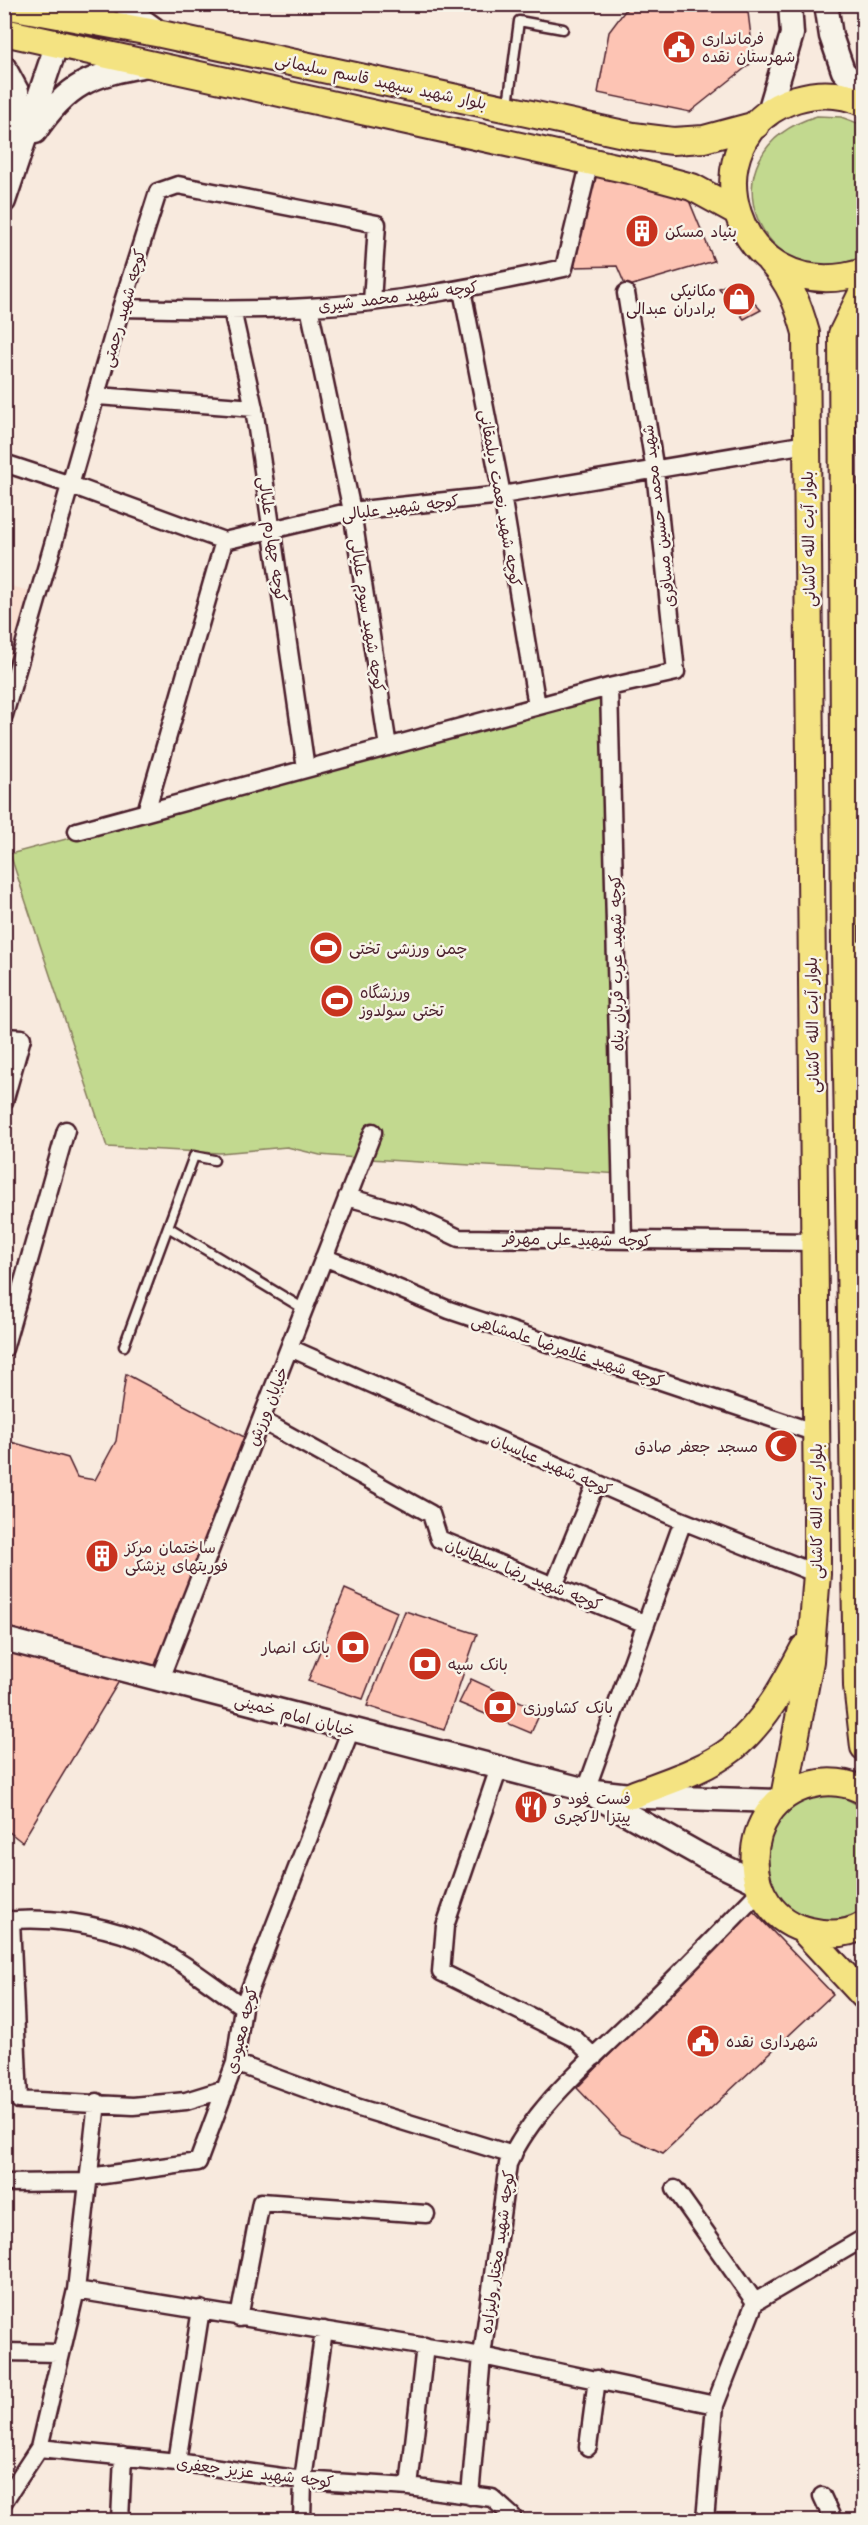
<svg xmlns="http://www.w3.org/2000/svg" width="868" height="2525" viewBox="0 0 868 2525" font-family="'Architects Daughter','Playpen Sans Arabic',sans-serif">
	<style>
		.built { fill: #fadfd1 }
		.green { fill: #c2d98f; stroke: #867c5d; stroke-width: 1.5 }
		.building { fill: #fdc4b4; stroke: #4a1f2b; stroke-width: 1.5 }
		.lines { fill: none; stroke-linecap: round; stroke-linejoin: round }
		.lane-casing { stroke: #4a1f2b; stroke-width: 13 }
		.street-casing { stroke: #4a1f2b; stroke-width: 21 }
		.secondary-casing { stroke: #4a1f2b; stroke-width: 27 }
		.primary-casing { stroke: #4a1f2b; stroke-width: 30 }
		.lane { stroke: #f7f3e8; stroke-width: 8 }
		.street { stroke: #f7f3e8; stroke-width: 16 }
		.secondary { stroke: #f7f3e8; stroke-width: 22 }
		.primary { stroke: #f4e382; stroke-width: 26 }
		.labels { text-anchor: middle; stroke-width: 5; stroke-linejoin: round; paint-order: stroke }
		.poi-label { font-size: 16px; fill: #4a1f2b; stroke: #f7f3e8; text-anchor: start }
		.street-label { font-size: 16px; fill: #4a1f2b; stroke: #f7f3e8 }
	</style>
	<rect width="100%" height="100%" fill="#f8eade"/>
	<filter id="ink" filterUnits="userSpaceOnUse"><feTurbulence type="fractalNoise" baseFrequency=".0167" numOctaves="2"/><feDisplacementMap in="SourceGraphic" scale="12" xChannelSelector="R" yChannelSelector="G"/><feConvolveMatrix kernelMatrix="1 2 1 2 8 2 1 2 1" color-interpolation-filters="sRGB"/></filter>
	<g filter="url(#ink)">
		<path class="built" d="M5 584 31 592 5 679Z"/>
		<path class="green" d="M817 116 841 117 863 125V256C762 304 697 152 817 116Z
			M603 696 621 1174 369 1159 320 1155 287 1147 220 1153 107 1147 10 854Z
			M831 1795 845 1798 863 1808V1910C765 1963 721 1803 831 1795Z"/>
		<path class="building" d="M630 4H747L754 61 690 112 598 93 609 32Z
			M596 174 688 198 714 261 626 287 617 266 574 267Z
			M734 282 761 310 744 319 719 288Z
			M126 1374 248 1439 156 1666 4 1632V1440L68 1458 77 1477 95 1480 116 1441Z
			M345 1589 397 1612 363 1699 308 1681Z
			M405 1611 477 1634 444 1730 367 1706Z
			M7 1644 121 1678 22 1842 4 1828V1651Z
			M471 1679 541 1711 531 1733 459 1703Z
			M751 1909 833 1994 663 2153 621 2134 577 2088Z"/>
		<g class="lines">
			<g class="lane-casing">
				<path id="lane" d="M508 105 519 21 563 29
					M846 730 864 729
					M168 1227 304 1309
					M124 1346 194 1156 214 1160"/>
			</g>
			<g class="street-casing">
				<path id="street" d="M462 290 502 495 537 706
					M309 307 352 511 388 747
					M121 308C183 309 245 311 308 307 395 303 480 286 564 268L590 161
					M232 310 254 408 306 769
					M98 396 254 408
					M4 463 71 485 224 541 352 511 502 495 807 444
					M609 687 623 1240
					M4 715 121 308 158 192 178 185 377 224 372 302
					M146 812 224 541
					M77 831 609 687 676 672 655 471 626 293
					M845 949 864 950
					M4 1037 22 1038 4 1102
					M347 1197 408 1214 459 1238 814 1242
					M324 1257 449 1310 816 1433
					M290 1348 683 1521 817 1574
					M4 1349 66 1130
					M261 1420 431 1514 439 1539 646 1624
					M554 1586 596 1483
					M160 1679 373 1132
					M499 1768 445 1926 441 1972 574 2038 594 2057
					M586 1790 683 1521
					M11 1920 19 2100 133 2106 186 2101 225 2089
					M4 1921C48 1916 97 1924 137 1939 170 1952 214 1986 243 2007
					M235 2063 356 2107 513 2155
					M89 2177 198 2162 235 2063 243 2007 351 1729
					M4 2183 88 2182
					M675 2189 755 2302
					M76 2290 482 2356 715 2405
					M239 2318 261 2202 426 2214
					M4 2352 59 2353
					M588 2447 597 2379
					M39 2448 177 2462 303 2480 409 2487 492 2498 512 2516V2520
					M177 2462 201 2309
					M409 2487 425 2346
					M470 2496 482 2356 508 2164C534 2106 590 2061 635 2017 678 1976 719 1933 760 1891
					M822 2496 833 2520
					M4 2501 39 2448 76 2290 97 2102
					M120 2520 123 2456
					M302 2520 303 2480 324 2330
					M705 2520 715 2405 755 2302 864 2238"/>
			</g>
			<g class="secondary-casing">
				<path id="secondary" d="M125 4 139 18 161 34
					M826 4 831 36 843 71 864 92
					M4 67 17 91 21 140
					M768 115 792 34 790 4
					M35 132C68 83 91 75 148 65
					M4 201 57 43
					M4 1639 586 1790 647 1797 778 1801
					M595 1796 702 1856 756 1882"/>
			</g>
			<g class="primary-casing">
				<path id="primary" d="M4 5 161 34 633 136 673 141 704 139 756 125
					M4 32 629 170 692 187 736 211
					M864 103C842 93 819 92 796 99 684 134 731 313 864 272
					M770 261C790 283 798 304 806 333L817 1516V1574L810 1661 784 1797
					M864 289 842 334 845 949 857 1686 864 1747
					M864 1791C848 1782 828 1780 810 1785 737 1803 735 1914 810 1931 828 1935 848 1935 864 1925
					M632 1795C665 1782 704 1771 732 1749 765 1722 785 1684 804 1648
					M802 1929 864 1996"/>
			</g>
			<use href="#lane" class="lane"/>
			<use href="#street" class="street"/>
			<use href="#secondary" class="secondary"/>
			<use href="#primary" class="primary"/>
		</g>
	</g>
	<defs>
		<g id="civic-disc" transform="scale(1.725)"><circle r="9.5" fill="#c8321e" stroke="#f7f3e8"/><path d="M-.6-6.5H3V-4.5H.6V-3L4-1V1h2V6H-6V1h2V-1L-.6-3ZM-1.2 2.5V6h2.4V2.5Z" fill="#fff"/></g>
		<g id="building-disc" transform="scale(1.725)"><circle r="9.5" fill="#c8321e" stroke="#f7f3e8"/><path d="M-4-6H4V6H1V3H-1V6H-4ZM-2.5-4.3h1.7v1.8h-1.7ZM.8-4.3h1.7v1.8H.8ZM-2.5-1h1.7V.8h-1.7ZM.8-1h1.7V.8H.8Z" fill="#fff"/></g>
		<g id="shop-disc" transform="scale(1.725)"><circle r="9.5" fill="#c8321e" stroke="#f7f3e8"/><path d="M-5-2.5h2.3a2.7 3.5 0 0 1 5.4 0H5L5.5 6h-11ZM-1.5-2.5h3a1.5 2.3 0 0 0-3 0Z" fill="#fff"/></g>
		<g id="stadium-disc" transform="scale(1.725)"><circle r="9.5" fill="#c8321e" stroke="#f7f3e8"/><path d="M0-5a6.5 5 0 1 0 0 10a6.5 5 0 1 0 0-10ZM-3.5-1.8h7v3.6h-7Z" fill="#fff"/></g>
		<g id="mosque-disc" transform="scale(1.725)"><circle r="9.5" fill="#c8321e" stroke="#f7f3e8"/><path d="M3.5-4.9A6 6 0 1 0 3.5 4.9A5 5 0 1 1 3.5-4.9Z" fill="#fff"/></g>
		<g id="bank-disc" transform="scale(1.725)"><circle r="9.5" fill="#c8321e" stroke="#f7f3e8"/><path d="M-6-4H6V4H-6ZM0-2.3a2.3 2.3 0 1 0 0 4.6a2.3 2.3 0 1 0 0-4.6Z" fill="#fff"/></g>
		<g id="restaurant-disc" transform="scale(1.725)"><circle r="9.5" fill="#c8321e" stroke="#f7f3e8"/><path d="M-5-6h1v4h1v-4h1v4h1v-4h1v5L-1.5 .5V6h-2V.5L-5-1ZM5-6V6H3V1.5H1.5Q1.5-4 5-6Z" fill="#fff"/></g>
	</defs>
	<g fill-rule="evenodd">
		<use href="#civic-disc" x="679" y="47"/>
		<use href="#building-disc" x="642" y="231"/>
		<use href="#shop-disc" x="739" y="299"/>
		<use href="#stadium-disc" x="326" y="948"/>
		<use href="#stadium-disc" x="337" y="1001"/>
		<use href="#mosque-disc" x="781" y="1446"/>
		<use href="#building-disc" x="102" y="1556"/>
		<use href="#bank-disc" x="353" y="1647"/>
		<use href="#bank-disc" x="425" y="1664"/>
		<use href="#bank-disc" x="500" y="1707"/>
		<use href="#restaurant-disc" x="531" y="1807"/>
		<use href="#civic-disc" x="703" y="2041"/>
	</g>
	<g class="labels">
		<g class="poi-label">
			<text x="702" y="44">فرمانداری<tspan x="702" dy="18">شهرستان نقده</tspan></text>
			<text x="665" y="237">بنیاد مسکن</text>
			<text x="716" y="296" text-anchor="end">مکانیکی<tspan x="716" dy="18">برادران عبدالی</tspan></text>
			<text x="349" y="954">چمن ورزشی تختی</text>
			<text x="360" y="998">ورزشگاه<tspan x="360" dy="18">تختی سولدوز</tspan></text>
			<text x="758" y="1452" text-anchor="end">مسجد جعفر صادق</text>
			<text x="125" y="1553">ساختمان مرکز<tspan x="125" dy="18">فوریتهای پزشکی</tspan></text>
			<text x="330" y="1653" text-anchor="end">بانک انصار</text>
			<text x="448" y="1670">بانک سپه</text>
			<text x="523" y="1713">بانک کشاورزی</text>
			<text x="554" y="1804">فست فود و<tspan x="554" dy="18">پیتزا لاکچری</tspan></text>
			<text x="726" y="2047">شهرداری نقده</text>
		</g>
		<g class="street-label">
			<text transform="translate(381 81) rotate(12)" y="6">بلوار شهید سپهبد قاسم سلیمانی</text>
			<text transform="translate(398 296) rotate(-7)" y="6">کوچه شهید محمد شیری</text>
			<text transform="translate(123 308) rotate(-74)" y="6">کوچه شهید رحمتی</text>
			<text transform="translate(501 498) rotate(80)" y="6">کوچه شهید نعمت دیلمقانی</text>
			<text transform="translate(400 507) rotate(-7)" y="6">کوچه شهید علیالی</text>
			<text transform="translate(658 516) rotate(-97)" y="6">شهید محمد حسین مسافری</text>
			<text transform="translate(273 539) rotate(82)" y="6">کوچه چهارم علیالی</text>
			<text transform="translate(808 539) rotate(-91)" y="6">بلوار آیت الله کاشانی</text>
			<text transform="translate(368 615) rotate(81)" y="6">کوچه شهید سوم علیالی</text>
			<text transform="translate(616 963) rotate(-91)" y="6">کوچه شهید عرب قربان پناه</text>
			<text transform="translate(812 1025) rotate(-91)" y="6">بلوار آیت الله کاشانی</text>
			<text transform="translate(577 1239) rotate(1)" y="6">کوچه شهید علی مهرفر</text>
			<text transform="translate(568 1350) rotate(18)" y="6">کوچه شهید غلامرضا علمشاهی</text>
			<text transform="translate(267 1406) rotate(-68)" y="6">خیابان ورزش</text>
			<text transform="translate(552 1464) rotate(24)" y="6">کوچه شهید عباسیان</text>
			<text transform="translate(816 1511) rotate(-90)" y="6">بلوار آیت الله کاشانی</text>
			<text transform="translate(524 1574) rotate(22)" y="6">کوچه شهید رضا سلطانیان</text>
			<text transform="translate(295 1715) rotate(15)" y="6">خیابان امام خمینی</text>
			<text transform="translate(241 2030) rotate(-76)" y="6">کوچه معبودی</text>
			<text transform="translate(497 2252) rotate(-82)" y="6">کوچه شهید مختار ولیزاده</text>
			<text transform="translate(255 2472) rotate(7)" y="6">کوچه شهید عزیز جعفری</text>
		</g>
	</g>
	<rect width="868" height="2525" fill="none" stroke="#f7f3e8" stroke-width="24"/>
	<rect x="12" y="12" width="844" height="2501" fill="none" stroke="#4a1f2b" stroke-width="2" filter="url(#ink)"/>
</svg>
